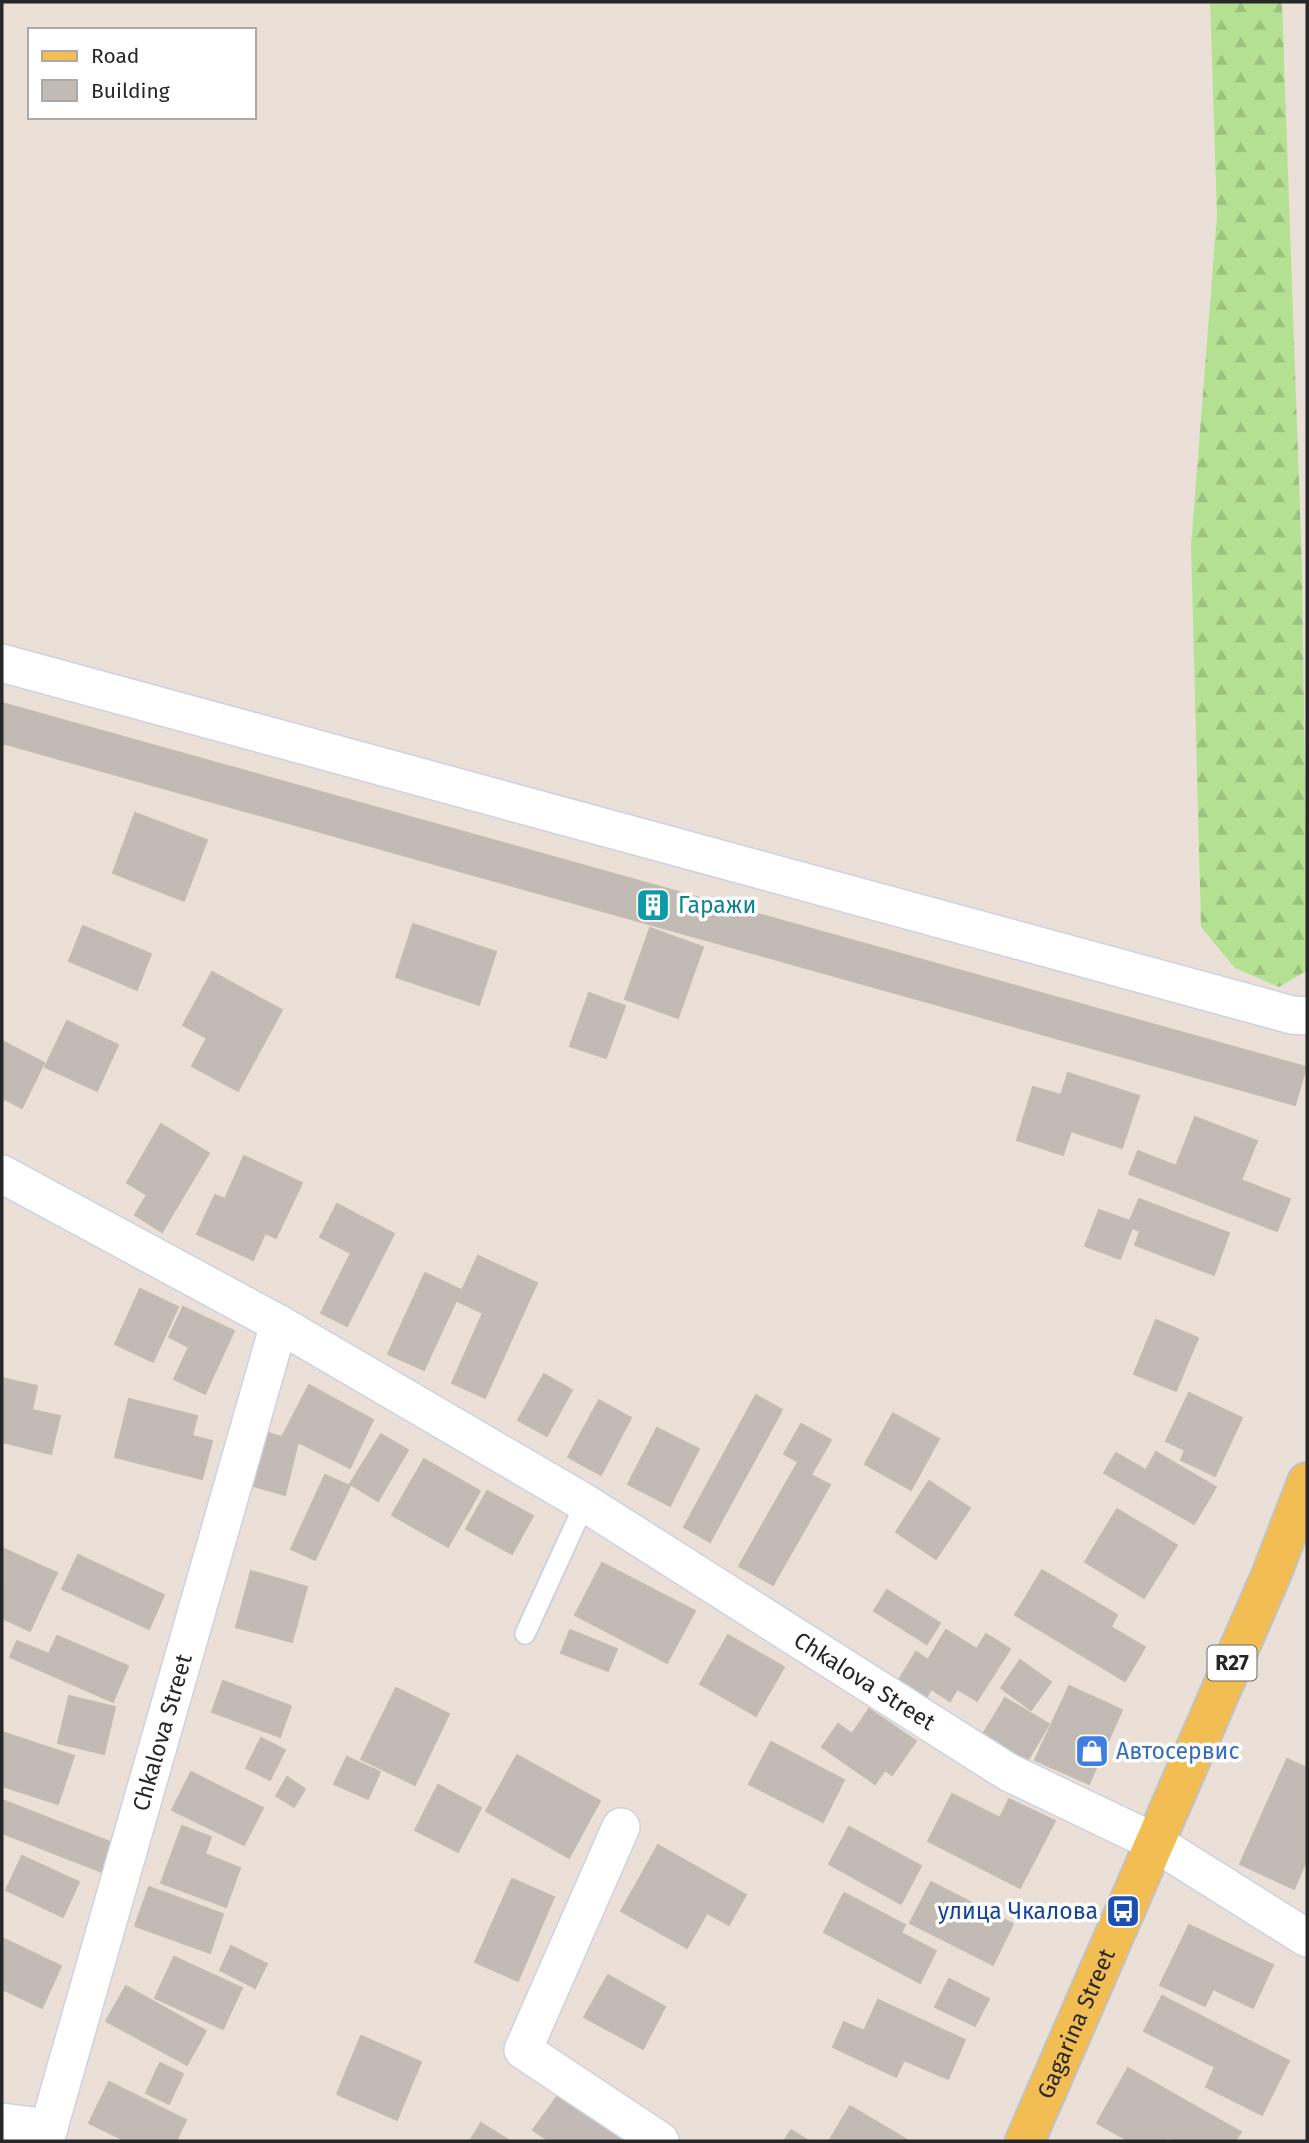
<svg xmlns="http://www.w3.org/2000/svg" width="1309" height="2143" viewBox="0 0 1309 2143" font-family="'Fira Sans',sans-serif">
	<style>
		.forest { fill: url(#forest-firs) }
		.building { fill: #c2bab4; stroke: #c5bcb1; stroke-width: 2 }
		.lines { fill: none; stroke-linecap: round; stroke-linejoin: round }
		.lane-casing { stroke: #cdd2e0; stroke-width: 23 }
		.street-casing { stroke: #cdd2e0; stroke-width: 40 }
		.primary-casing { stroke: #c3c3c3; stroke-width: 42 }
		.lane { stroke: #fff; stroke-width: 19 }
		.street { stroke: #fff; stroke-width: 37 }
		.primary { stroke: #f2be54; stroke-width: 38 }
		.labels { text-anchor: middle; stroke-width: 7; stroke-linejoin: round; paint-order: stroke }
		.shield { fill: #fff; stroke: #686868; stroke-width: 2 }
		.shield-label { font-size: 21px; font-weight: bold; fill: #272727 }
		.culture-label { font-size: 23px; fill: #0d838f; stroke: #fff; text-anchor: start }
		.street-label { font-size: 23px; fill: #272727; stroke: #fff }
		.shop-label { font-size: 23px; fill: #366cbe; stroke: #fff; text-anchor: start }
		.transit-label { font-size: 23px; fill: #164399; stroke: #fff; text-anchor: end }
	</style>
	<defs>
		<pattern id="forest-firs" width="22" height="20" patternUnits="userSpaceOnUse" patternTransform="scale(1.75)"><rect width="22" height="20" fill="#b5e292"/><path d="M5 1l3.5 6h-7zM16 11l3.5 6h-7z" fill="#9cc27e"/></pattern>
	</defs>
	<rect width="100%" height="100%" fill="#eae0d7"/>
	<path class="forest" d="M1210 2H1282L1302 568 1307 919 1306 971 1279 987 1235 968 1201 927 1191 546 1217 215Z"/>
	<path class="building" d="M2 703 1306 1067 1295 1105 2 743Z
		M135 813 207 840 184 901 113 873Z
		M413 924 496 952 479 1005 396 977Z
		M83 926 151 954 137 990 69 961Z
		M650 928 703 947 678 1018 625 999Z
		M212 972 282 1010 238 1091 192 1066 207 1038 183 1025Z
		M589 993 625 1006 606 1058 570 1046Z
		M67 1021 118 1045 97 1091 45 1067Z
		M2 1041 44 1063 22 1108 2 1098Z
		M1068 1073 1139 1096 1122 1148 1071 1131 1063 1155 1017 1140 1033 1087 1061 1095Z
		M1195 1117 1257 1141 1241 1180 1290 1199 1277 1231 1129 1174 1138 1151 1176 1166Z
		M161 1124 209 1153 162 1232 135 1215 147 1195 127 1183Z
		M244 1156 302 1183 276 1238 265 1233 253 1260 197 1234 215 1195 225 1199Z
		M1139 1199 1229 1233 1214 1275 1135 1245 1140 1231 1132 1228 1120 1259 1085 1246 1099 1210 1130 1221Z
		M337 1204 394 1234 347 1326 321 1313 351 1253 320 1237Z
		M478 1256 537 1283 485 1398 452 1383 483 1313 457 1301Z
		M425 1273 461 1290 424 1370 388 1354Z
		M140 1289 178 1307 153 1362 115 1344Z
		M183 1307 234 1331 205 1394 174 1379 189 1347 169 1337Z
		M1156 1320 1198 1338 1176 1391 1134 1374Z
		M544 1374 572 1390 547 1436 518 1420Z
		M2 1378 37 1386 32 1410 60 1416 51 1454 2 1442Z
		M309 1385 373 1420 350 1468 298 1442 285 1495 246 1484 255 1429 282 1437Z
		M1189 1393 1242 1418 1215 1476 1181 1460 1185 1450 1166 1441Z
		M756 1395 782 1410 710 1542 684 1527Z
		M129 1399 197 1416 192 1436 212 1441 202 1479 115 1457Z
		M599 1400 631 1418 601 1475 568 1457Z
		M893 1413 939 1439 911 1490 865 1464Z
		M801 1424 831 1440 811 1475 830 1485 773 1585 739 1566 798 1462 784 1454Z
		M657 1428 699 1449 670 1506 628 1484Z
		M381 1434 408 1450 378 1501 350 1484Z
		M1156 1452 1216 1487 1194 1524 1104 1473 1116 1453 1146 1470Z
		M424 1459 480 1491 448 1547 392 1515Z
		M325 1475 350 1486 315 1560 291 1549Z
		M929 1481 970 1508 936 1559 896 1532Z
		M487 1491 533 1516 512 1554 466 1529Z
		M1117 1509 1177 1545 1144 1598 1085 1562Z
		M4 1549 57 1573 30 1631 2 1618Z
		M78 1555 164 1595 149 1629 62 1589Z
		M602 1563 695 1611 667 1663 575 1615Z
		M1042 1570 1117 1615 1111 1627 1145 1647 1125 1681 1015 1615Z
		M251 1571 307 1587 292 1642 236 1627Z
		M887 1590 940 1623 927 1644 874 1611Z
		M570 1630 617 1649 608 1671 561 1653Z
		M946 1630 977 1649 986 1634 1010 1649 977 1701 957 1689 950 1701 931 1689 925 1700 897 1683 916 1652 928 1660Z
		M728 1635 784 1667 756 1716 700 1684Z
		M57 1636 128 1666 113 1702 10 1657 17 1641 49 1654Z
		M1020 1660 1051 1682 1031 1710 1001 1688Z
		M223 1681 291 1706 280 1737 212 1712Z
		M1069 1686 1122 1710 1089 1784 1035 1760Z
		M396 1688 449 1714 415 1785 361 1759Z
		M69 1696 115 1707 104 1754 58 1743Z
		M1005 1698 1049 1724 1025 1765 980 1739Z
		M869 1709 916 1741 892 1775 885 1770 875 1784 822 1747 838 1724 852 1734Z
		M2 1732 74 1756 58 1804 2 1786Z
		M261 1738 285 1750 270 1780 246 1768Z
		M771 1742 844 1780 823 1822 749 1784Z
		M517 1755 600 1801 569 1858 486 1811Z
		M347 1757 380 1772 368 1799 334 1784Z
		M1287 1759 1307 1768V1859L1294 1889 1240 1864Z
		M191 1772 263 1808 244 1845 172 1810Z
		M287 1777 305 1789 294 1807 276 1796Z
		M438 1785 481 1808 458 1852 415 1830Z
		M952 1794 1000 1818 1009 1799 1055 1821 1020 1888 928 1841Z
		M2 1800 113 1843 102 1872 2 1833Z
		M182 1826 211 1837 205 1854 240 1868 226 1907 161 1883Z
		M849 1827 921 1866 901 1904 829 1864Z
		M658 1845 746 1895 729 1925 707 1913 687 1948 621 1911Z
		M22 1856 79 1882 63 1917 6 1890Z
		M512 1879 554 1897 518 1981 475 1962Z
		M931 1882 1013 1924 993 1965 910 1923Z
		M149 1887 223 1914 210 1953 135 1926Z
		M844 1893 905 1925 901 1933 936 1951 920 1983 824 1932Z
		M1189 1925 1273 1965 1253 2008 1213 1989 1205 2006 1160 1985Z
		M2 1938 61 1966 42 2008 2 1989Z
		M231 1946 267 1964 255 1988 220 1970Z
		M174 1957 242 1988 223 2029 155 1998Z
		M608 1975 665 2007 643 2049 584 2017Z
		M949 1979 989 1999 975 2026 935 2007Z
		M126 1986 206 2031 187 2065 106 2021Z
		M1162 1996 1289 2061 1262 2115 1206 2087 1215 2067 1144 2031Z
		M878 2000 965 2040 948 2079 904 2060 896 2077 833 2047 844 2022 864 2031Z
		M361 2036 421 2062 397 2120 337 2094Z
		M160 2063 183 2074 169 2104 146 2093Z
		M1128 2068 1241 2132 1235 2141H1174L1167 2137 1165 2141H1129L1097 2123Z
		M109 2082 186 2120 176 2141H126L89 2123Z
		M562 2090 631 2141H549L533 2130Z
		M850 2106 909 2141H829Z
		M481 2123 510 2141H470Z
		M791 2130 809 2141H784Z"/>
	<g class="lines">
		<g class="lane-casing">
			<path id="lane" d="M525 1634 585 1503"/>
		</g>
		<g class="street-casing">
			<g id="street">
				<path d="M2 663 1292 1015 1307 1016"/>
				<path id="s1" d="M2 1174 279 1324 585 1503 1008 1772 1154 1842 1307 1938"/>
				<path d="M621 1827 523 2050 660 2141"/>
				<path d="M2 2122 49 2128"/>
				<path id="s2" d="M45 2141 279 1324"/>
			</g>
		</g>
		<g class="primary-casing">
			<g id="primary">
				<path id="s3" d="M1025 2141 1272 1573 1307 1482"/>
			</g>
		</g>
		<use href="#lane" class="lane"/>
		<use href="#street" class="street"/>
		<use href="#primary" class="primary"/>
	</g>
	<defs>
		<g id="building-square" transform="scale(1.75)"><rect x="-9" y="-9" width="18" height="18" rx="4" fill="#0f9aa8" stroke="#fff"/><path d="M-4-6H4V6H1V3H-1V6H-4ZM-2.5-4.3h1.7v1.8h-1.7ZM.8-4.3h1.7v1.8H.8ZM-2.5-1h1.7V.8h-1.7ZM.8-1h1.7V.8H.8Z" fill="#fff"/></g>
		<g id="shop-square" transform="scale(1.75)"><rect x="-9" y="-9" width="18" height="18" rx="4" fill="#3f7fe0" stroke="#fff"/><path d="M-5-2.5h2.3a2.7 3.5 0 0 1 5.4 0H5L5.5 6h-11ZM-1.5-2.5h3a1.5 2.3 0 0 0-3 0Z" fill="#fff"/></g>
		<g id="bus-square" transform="scale(1.75)"><rect x="-9" y="-9" width="18" height="18" rx="4" fill="#1a4fb4" stroke="#fff"/><path d="M-5-6H5V4H4V6H2V4H-2V6H-4V4H-5ZM-3.5-4V0h7V-4ZM-3.5 1.2v1.5H-2V1.2ZM2 1.2v1.5H3.5V1.2Z" fill="#fff"/></g>
	</defs>
	<g fill-rule="evenodd">
		<use href="#building-square" x="653" y="905"/>
		<use href="#shop-square" x="1092" y="1751"/>
		<use href="#bus-square" x="1123" y="1911"/>
	</g>
	<g class="labels">
		<rect class="shield" x="1207.5" y="1645.5" width="49" height="35" rx="5"/>
		<g class="shield-label">
			<text x="1232" y="1670">R27</text>
		</g>
		<g class="culture-label">
			<text x="678" y="913">Гаражи</text>
		</g>
		<g class="street-label">
			<text dy="8" stroke="none"><textPath href="#s1" startOffset="1001">Chkalova Street</textPath></text>
			<text dy="8" stroke="none"><textPath href="#s2" startOffset="425">Chkalova Street</textPath></text>
			<text dy="8" stroke="none"><textPath href="#s3" startOffset="128">Gagarina Street</textPath></text>
		</g>
		<g class="shop-label">
			<text x="1116" y="1759">Автосервис</text>
		</g>
		<g class="transit-label">
			<text x="1098" y="1919">улица Чкалова</text>
		</g>
	</g>
	<rect width="1309" height="2143" fill="none" stroke="#272727" stroke-width="7"/>
	<rect x="28" y="28" width="228" height="91" fill="#ffffff" stroke="#a9a9a9" stroke-width="2"/>
	<rect x="42" y="51" width="35" height="10" fill="#f2be54" stroke="#a9a9a9" stroke-width="2"/>
	<text x="91" y="63" font-size="21" fill="#272727">Road</text>
	<rect x="42" y="80" width="35" height="21" fill="#c2bab4" stroke="#a9a9a9" stroke-width="2"/>
	<text x="91" y="98" font-size="21" fill="#272727">Building</text>
</svg>
